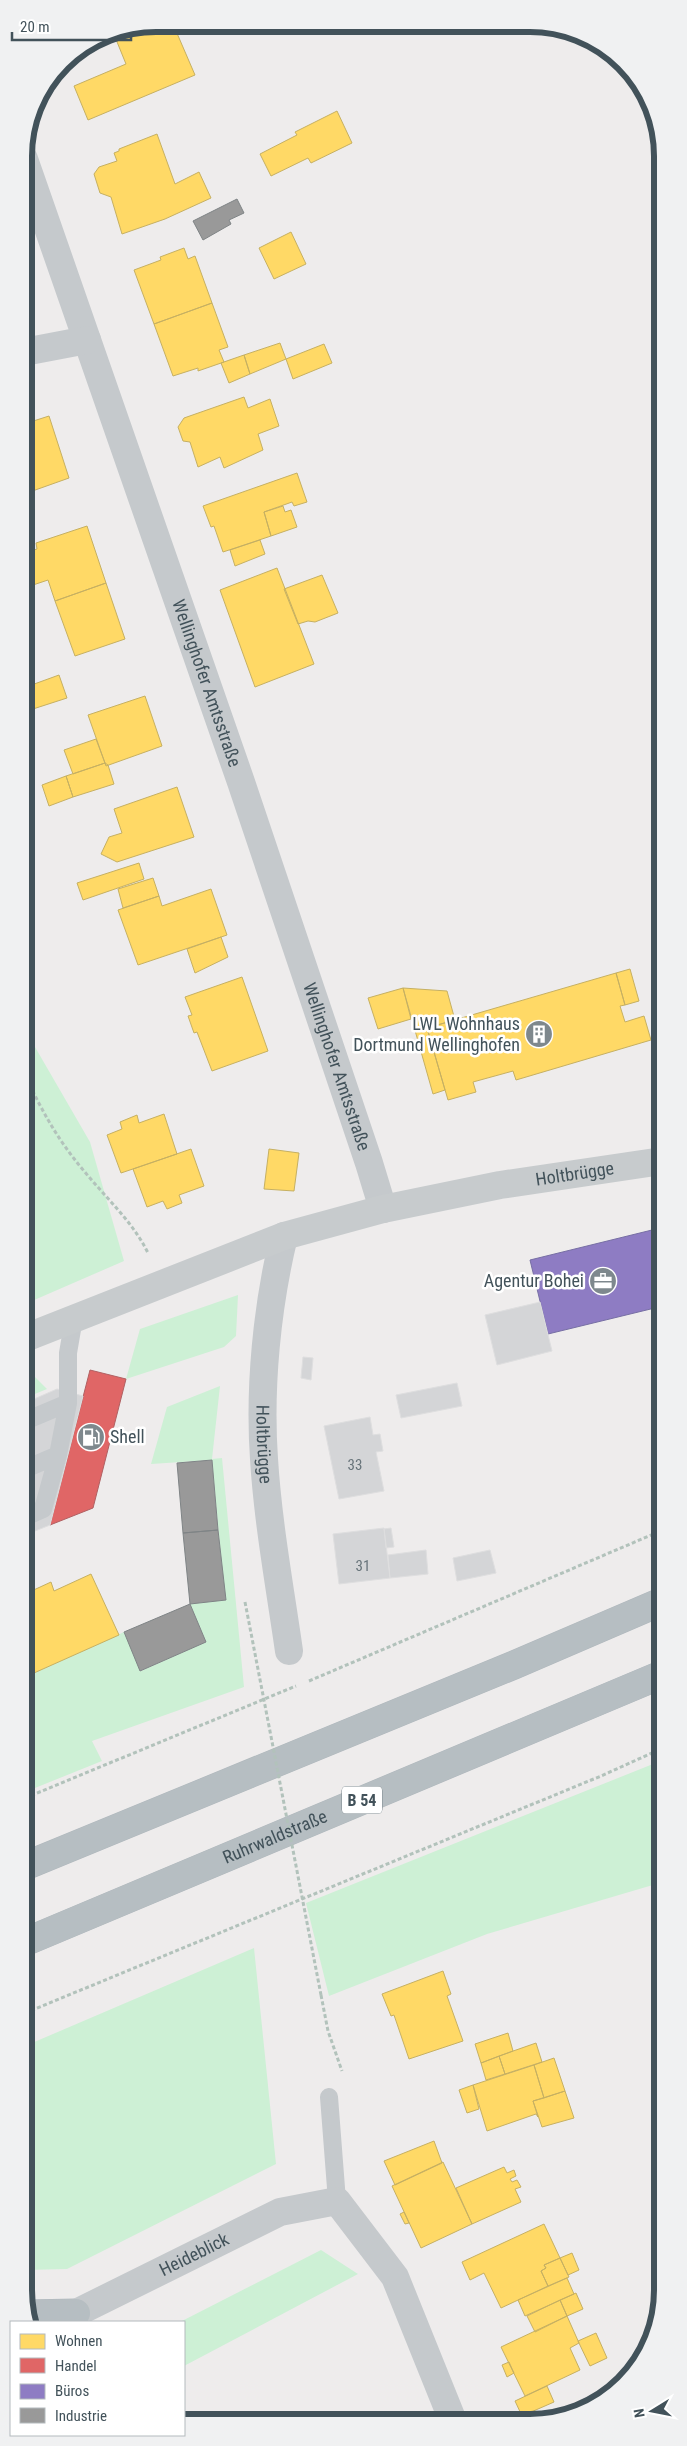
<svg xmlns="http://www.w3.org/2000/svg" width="687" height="2446" viewBox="0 0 687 2446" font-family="'Roboto Condensed',sans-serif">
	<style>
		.green { fill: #cdf0d5 }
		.homes { fill: #ffd966; stroke: #c6b062 }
		.shops { fill: #e06666; stroke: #b16062 }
		.offices { fill: #8e7cc3; stroke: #776fa4 }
		.industry { fill: #999; stroke: #7f8486 }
		.building { fill: #d4d5d7; stroke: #dededf }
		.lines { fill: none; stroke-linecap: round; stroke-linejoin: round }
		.highway-casing { stroke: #b0b8bd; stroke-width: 29 }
		.path { stroke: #b2c2bb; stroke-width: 3; stroke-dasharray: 4 2.5; stroke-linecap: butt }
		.lane { stroke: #c5c9cc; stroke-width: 18 }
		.street { stroke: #c5c9cc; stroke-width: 28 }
		.secondary { stroke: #c7cbcd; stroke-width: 28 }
		.highway { stroke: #b6bec2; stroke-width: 28 }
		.path-bridge { stroke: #b2c2bb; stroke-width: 3; stroke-dasharray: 4 2.5; stroke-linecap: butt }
		.labels { text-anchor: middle; stroke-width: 5; stroke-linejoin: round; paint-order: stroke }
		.number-label { font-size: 15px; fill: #68747a }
		.shield { fill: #fff; stroke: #7b868c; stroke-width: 1 }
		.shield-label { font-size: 16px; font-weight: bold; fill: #42525a }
		.street-label { font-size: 18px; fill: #42525a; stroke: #fff }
		.poi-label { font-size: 18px; fill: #42525a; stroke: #fff; text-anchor: end }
		.rim { fill: none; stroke: #42525a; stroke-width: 6 }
	</style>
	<rect width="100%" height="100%" fill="#eeecec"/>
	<path class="green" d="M24 1028 90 1142 124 1261 25 1304Z
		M238 1295 236 1336 224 1347 126 1379 140 1329Z
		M30 1372 47 1389 25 1398V1374Z
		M220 1386 212 1459 222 1458 244 1687 92 1741 102 1761 25 1792V1677L124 1632 141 1671 206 1642 190 1604 225 1600 212 1460 151 1464 167 1407Z
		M663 1760V1882L487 1934 329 1996 306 1903Z
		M254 1948 276 2164 67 2269 25 2270V2046Z
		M321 2250 358 2274 184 2366V2322H180Z"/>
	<path class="homes" d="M157 24H173L195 75 88 120 74 86 126 64 113 32Z
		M337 111 352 143 311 163 308 158 271 176 260 154 297 135 295 132Z
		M157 134 175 184 199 172 211 198 165 219 122 234 111 197 100 193 94 174 99 167 117 161 114 153 119 151V149Z
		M291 232 306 264 274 279 259 248Z
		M184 248 188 259 195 256 212 303 154 324 134 270 161 260 160 257Z
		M212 303 228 347 219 350 224 362 198 371V368L173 376 154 324Z
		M280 343 286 359 250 374 244 355Z
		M324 344 332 363 293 379 286 359Z
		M244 355 250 374 229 383 221 363Z
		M244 397 248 408 270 399 279 426 258 434 263 450 224 468 220 457 198 467 190 442 183 441 178 427 184 418Z
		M49 416 69 478 24 494V424Z
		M297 473 307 502 294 506 292 502 264 512 271 536 223 552 214 526 211 527 203 506Z
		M283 506 285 512 291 510 297 527 271 536 264 512Z
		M87 526 106 583 55 601 48 580 24 588V553L37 549 36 543Z
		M260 540 265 554 235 566 230 550Z
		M277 568 314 664 255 687 220 590Z
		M322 575 338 613 315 622 308 621 298 624 284 589Z
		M106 583 125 639 75 656 55 601Z
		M59 675 67 698 33 709 26 687Z
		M145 696 162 746 106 766 88 715Z
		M96 739 105 763 73 774 64 750Z
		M105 763 108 765 114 784 73 797 66 776Z
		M66 776 73 797 49 806 42 785Z
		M177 787 194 837 117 862 101 854 109 837 122 833 114 809Z
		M139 863 144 879 83 900 77 883Z
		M153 878 159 896 123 908 118 889Z
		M211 889 227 935 138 965 118 910 159 896 162 906Z
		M221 937 228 957 195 973 187 949Z
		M630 969 639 1001 625 1005 616 973Z
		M616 973 625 1005 620 1006 625 1022 644 1016 651 1040 516 1080 513 1071 473 1082 476 1092 448 1100 427 1028Z
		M242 977 268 1051 212 1071 197 1032 194 1033 188 1016 192 1015 185 997Z
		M403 988 411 1019 378 1029 368 998Z
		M403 988 447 991 455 1020 427 1028 445 1090 433 1094Z
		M164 1114 177 1154 121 1173 107 1135 122 1129 120 1122 137 1115 139 1123Z
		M191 1149 204 1186 179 1195 182 1203 167 1209 163 1201 147 1207 133 1169Z
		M269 1149 299 1153 294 1191 264 1189Z
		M91 1574 119 1635 25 1677V1594L51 1582 54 1591Z
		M443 1971 451 1994 447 1996 463 2041 409 2059 394 2015 391 2016 382 1994Z
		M508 2033 513 2051 481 2063 475 2044Z
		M536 2043 542 2062 505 2074 499 2056Z
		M499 2056 505 2074 486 2080 481 2063Z
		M554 2058 565 2091 544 2098 534 2065Z
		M534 2065 544 2098 533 2101 538 2117 536 2114 487 2131 473 2085Z
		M473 2085 479 2109 467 2113 459 2090Z
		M565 2091 574 2118 542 2127 533 2101Z
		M434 2141 442 2163 395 2185 384 2161Z
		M443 2162 472 2224 421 2248 392 2186Z
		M504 2167 507 2173 514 2170 516 2176 510 2179 512 2182 517 2180 521 2187 515 2189 521 2202 472 2224 456 2188Z
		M404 2212 409 2223 405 2224 400 2214Z
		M544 2224 560 2258 544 2265 546 2268 541 2271 548 2286 501 2308 484 2273 470 2280 462 2262Z
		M572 2253 579 2270 568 2275 560 2258Z
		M560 2258 569 2277 548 2286 541 2271 546 2268 544 2265Z
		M567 2278 574 2294 525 2316 518 2300Z
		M576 2293 583 2309 567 2316 560 2300Z
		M560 2300 567 2316 535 2332 527 2316Z
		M567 2316 579 2343 570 2348 580 2370 525 2396 501 2347Z
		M596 2333 607 2358 590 2366 578 2341Z
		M509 2362 514 2373 507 2377 502 2365Z
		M547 2386 554 2402 522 2416 515 2401Z"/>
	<path class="shops" d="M90 1370 126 1379 93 1508 50 1525Z"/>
	<path class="offices" d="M652 1230 658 1252 663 1251V1306L548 1334 530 1260Z"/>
	<path class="industry" d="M237 199 244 213 229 220 231 224 203 240 193 221Z
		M212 1460 218 1530 183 1533 177 1463Z
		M218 1530 226 1600 190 1604 183 1533Z
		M190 1604 206 1642 140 1671 124 1632Z"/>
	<path class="building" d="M540 1302 552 1351 497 1365 485 1315Z
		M303 1357 313 1358 311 1380 301 1378Z
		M457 1383 462 1406 401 1418 396 1395Z
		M57 1389 83 1396 50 1525 25 1535V1403Z
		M370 1417 373 1435 380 1434 383 1451 376 1452 384 1491 339 1499 324 1426Z
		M384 1528 390 1578 339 1584 333 1534Z
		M391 1528 394 1547 386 1548 384 1529Z
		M426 1550 428 1574 390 1578 388 1555Z
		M490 1550 496 1573 457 1581 453 1558Z"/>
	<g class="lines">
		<g class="highway-casing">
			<g id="highway">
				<path d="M25 1866 514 1665 663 1601"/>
				<path id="s5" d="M25 1942 663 1674"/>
				<path d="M27 2314 76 2313"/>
			</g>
		</g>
		<path class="path" d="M24 1073C42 1111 57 1139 84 1171 106 1198 133 1222 148 1253
			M309 1681 663 1530
			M25 1798 296 1686
			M321 1995 328 2031 342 2071
			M25 2013 601 1776 663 1748"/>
		<path class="lane" d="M25 1421 68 1403
			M25 1469 58 1455
			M25 1517 43 1509 58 1455 68 1403V1353L74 1318
			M329 2097 337 2201"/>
		<g class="street">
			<path id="s1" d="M24 159 241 782 369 1163 383 1209"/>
			<path d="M24 352 87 340"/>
			<path id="s2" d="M284 1236C267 1306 259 1387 264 1459 268 1523 280 1588 289 1651"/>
			<path id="s3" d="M58 2322 280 2212 337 2201 395 2277 453 2421"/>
		</g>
		<path class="secondary" id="s4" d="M25 1338 284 1236 383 1209 500 1185 662 1161"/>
		<use href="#highway" class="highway"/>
		<path class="path-bridge" d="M245 1602 321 1995"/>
	</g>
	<defs>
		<g id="building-disc" transform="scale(1.4375)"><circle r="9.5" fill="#7e888d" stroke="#fff"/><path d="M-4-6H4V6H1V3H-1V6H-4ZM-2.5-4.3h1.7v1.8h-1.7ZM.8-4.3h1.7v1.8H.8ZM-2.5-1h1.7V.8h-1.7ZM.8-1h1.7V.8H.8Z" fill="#fff"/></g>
		<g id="office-disc" transform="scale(1.4375)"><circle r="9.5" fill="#7e888d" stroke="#fff"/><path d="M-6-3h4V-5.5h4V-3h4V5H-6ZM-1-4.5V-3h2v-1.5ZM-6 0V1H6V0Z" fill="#fff"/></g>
		<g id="fuel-disc" transform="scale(1.4375)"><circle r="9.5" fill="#7e888d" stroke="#fff"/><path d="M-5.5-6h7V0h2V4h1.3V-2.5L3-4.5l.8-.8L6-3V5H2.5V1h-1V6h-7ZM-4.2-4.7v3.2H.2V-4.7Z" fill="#fff"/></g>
	</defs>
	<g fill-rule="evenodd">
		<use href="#building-disc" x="539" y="1034"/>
		<use href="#office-disc" x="603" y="1281"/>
		<use href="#fuel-disc" x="91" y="1437"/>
	</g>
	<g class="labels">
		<g class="number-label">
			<text x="355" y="1470">33</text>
			<text x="363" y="1571">31</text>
		</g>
		<rect class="shield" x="342" y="1786.5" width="40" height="27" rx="4"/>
		<g class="shield-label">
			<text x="362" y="1806">B 54</text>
		</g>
		<g class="street-label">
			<text dy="6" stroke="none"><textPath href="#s1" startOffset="555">Wellinghofer Amtsstraße</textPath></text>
			<text dy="6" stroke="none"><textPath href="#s1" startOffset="960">Wellinghofer Amtsstraße</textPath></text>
			<text dy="6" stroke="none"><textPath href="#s4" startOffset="576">Holtbrügge</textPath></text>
			<text dy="6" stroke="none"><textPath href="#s2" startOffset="210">Holtbrügge</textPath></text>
			<text dy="6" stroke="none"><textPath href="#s5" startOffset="271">Ruhrwaldstraße</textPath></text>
			<text dy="6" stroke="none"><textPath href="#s3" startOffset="152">Heideblick</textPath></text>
		</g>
		<g class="poi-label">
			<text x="520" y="1030">LWL Wohnhaus<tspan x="520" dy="21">Dortmund Wellinghofen</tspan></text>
			<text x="584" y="1287">Agentur Bohei</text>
			<text x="110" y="1443" text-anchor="start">Shell</text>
		</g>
	</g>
	<path d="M0 0H687V2446H0ZM156 32H530A124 124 0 0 1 654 156V2290A124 124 0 0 1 530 2414H156A124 124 0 0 1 32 2290V156A124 124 0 0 1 156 32Z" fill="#f0f1f2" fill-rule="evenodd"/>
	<path class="rim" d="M156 32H530A124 124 0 0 1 654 156V2290A124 124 0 0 1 530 2414H156A124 124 0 0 1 32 2290V156A124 124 0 0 1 156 32Z"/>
	<rect x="10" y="2321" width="175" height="115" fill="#ffffff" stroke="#b3babd"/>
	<rect x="20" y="2334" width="25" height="15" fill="#ffd966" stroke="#b3babd"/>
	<text x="55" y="2346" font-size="15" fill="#42525a">Wohnen</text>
	<rect x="20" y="2358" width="25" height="15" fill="#e06666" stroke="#b3babd"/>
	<text x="55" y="2371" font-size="15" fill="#42525a">Handel</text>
	<rect x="20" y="2384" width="25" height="15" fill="#8e7cc3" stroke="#b3babd"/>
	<text x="55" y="2396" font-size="15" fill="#42525a">Büros</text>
	<rect x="20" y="2408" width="25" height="15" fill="#999999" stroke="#b3babd"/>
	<text x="55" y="2421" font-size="15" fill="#42525a">Industrie</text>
	<g transform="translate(652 2411) rotate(260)" stroke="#ffffff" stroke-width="4" paint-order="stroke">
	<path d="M0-4L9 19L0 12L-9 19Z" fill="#42525a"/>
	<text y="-8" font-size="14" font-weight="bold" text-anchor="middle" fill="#42525a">N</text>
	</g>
	<path d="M12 32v8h119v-8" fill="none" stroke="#42525a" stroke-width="2.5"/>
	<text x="20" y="32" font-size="15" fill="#42525a" stroke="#ffffff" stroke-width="4" paint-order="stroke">20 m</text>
</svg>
